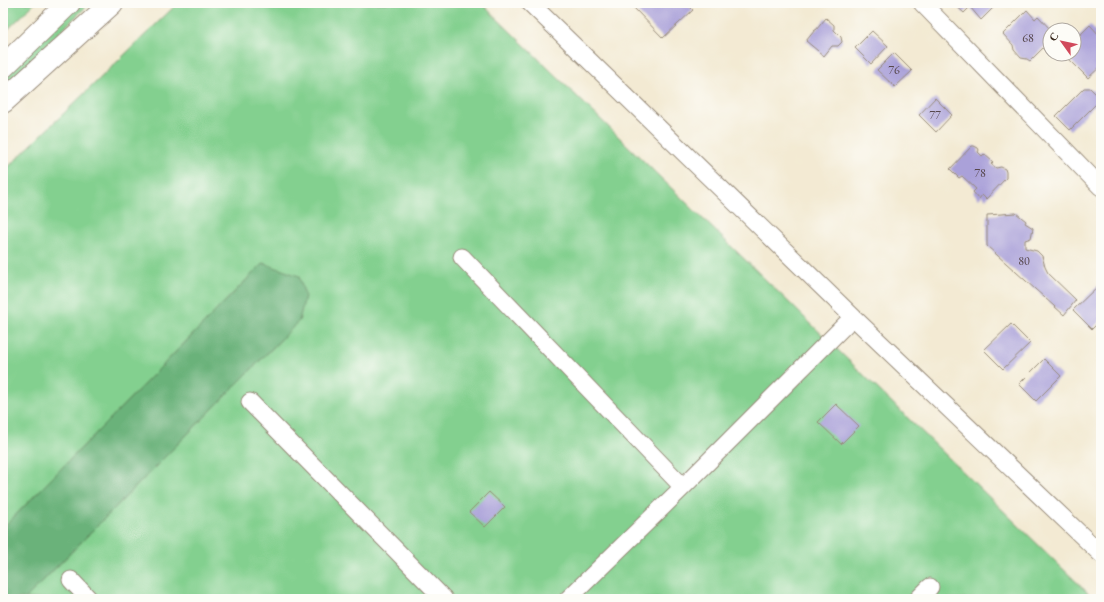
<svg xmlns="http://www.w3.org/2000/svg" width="1104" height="602" viewBox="0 0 1104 602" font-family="'EB Garamond',serif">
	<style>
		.green { fill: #83d08f; stroke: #5f7d56 }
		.forest { fill: #6ab27a; stroke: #526e4c }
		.building { fill: #aaa1d9 }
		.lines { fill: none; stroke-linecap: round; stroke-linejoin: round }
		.street-casing { stroke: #978a78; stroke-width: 19 }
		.secondary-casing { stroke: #978a78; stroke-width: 24 }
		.street { stroke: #fff; stroke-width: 17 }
		.secondary { stroke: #fff; stroke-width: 22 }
		.labels { text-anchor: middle; stroke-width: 3; stroke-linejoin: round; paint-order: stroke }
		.number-label { font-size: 12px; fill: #57484d }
	</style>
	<rect width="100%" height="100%" fill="#fdfcf7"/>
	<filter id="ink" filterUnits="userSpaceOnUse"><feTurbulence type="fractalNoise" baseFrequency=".025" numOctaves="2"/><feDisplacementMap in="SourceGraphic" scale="8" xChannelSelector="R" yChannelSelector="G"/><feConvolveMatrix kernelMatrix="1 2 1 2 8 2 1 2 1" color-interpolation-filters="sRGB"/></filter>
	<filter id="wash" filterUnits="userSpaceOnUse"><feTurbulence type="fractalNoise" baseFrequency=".012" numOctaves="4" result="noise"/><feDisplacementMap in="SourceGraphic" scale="16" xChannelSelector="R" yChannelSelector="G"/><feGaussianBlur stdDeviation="0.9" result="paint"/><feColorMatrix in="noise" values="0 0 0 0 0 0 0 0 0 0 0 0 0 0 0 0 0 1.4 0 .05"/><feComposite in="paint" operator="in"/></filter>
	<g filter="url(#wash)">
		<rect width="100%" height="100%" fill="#f3ead3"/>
		<path class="green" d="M3 3H35L3 34Z
			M79 3H90L3 87V77Z
			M178 3H481L1094 599H25L299 321 263 263 3 528V172Z"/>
		<path class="forest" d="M263 263 299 276 305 296 299 321 25 599H3V528Z"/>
		<g id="blocks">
			<path class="building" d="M638 3H686L693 10 663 38 633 7Z
				M953 3H998L981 20 970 7 964 13Z
				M1027 10 1035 19 1038 16 1051 30H1050V41L1030 61 1027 59 1021 58 1014 50 1013 45 1003 34Z
				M826 18 834 25V30L841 37 842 42 838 46H832L824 56 806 41 815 30H816Z
				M1090 25 1101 37V66L1088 78 1064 54H1074V41Z
				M872 31 888 46 871 64 855 48Z
				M894 53 912 71 895 87 877 70Z
				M1084 88H1090L1101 99 1070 130 1056 116Z
				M935 98 952 115 936 132 919 115Z
				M972 146H974L978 148 979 150 978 152 982 156 984 154 993 162 991 164 996 168 1001 167 1005 169 1006 172V178L986 199 982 195 979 199 973 192 976 189 962 176 959 178 950 169Z
				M1016 213 1026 221 1025 223 1033 228 1031 238 1025 240V248L1037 251 1042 256 1045 267 1048 273 1076 300 1064 315 987 246V215Z
				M1101 283V320L1092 329 1073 310Z
				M1011 324 1030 343 1003 369 984 350Z
				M1044 359 1061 376 1036 401 1019 384Z
				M836 404 859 426 841 444 818 422Z
				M489 492 505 507 485 527 469 512Z"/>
		</g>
	</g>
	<g filter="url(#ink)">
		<use href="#blocks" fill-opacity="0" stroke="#978a78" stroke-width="1"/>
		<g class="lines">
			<g class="street-casing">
				<path id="street" d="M530 3 853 317 1101 554
					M922 3 1101 187
					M462 257 683 487
					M250 402 444 599
					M71 580 89 599
					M568 599 683 487 853 317
					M918 599 930 587"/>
			</g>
			<g class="secondary-casing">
				<path id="secondary" d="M3 67 69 3
					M3 102 112 3"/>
			</g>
			<use href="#street" class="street"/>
			<use href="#secondary" class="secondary"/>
		</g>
	</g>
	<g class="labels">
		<g class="number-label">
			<text x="1028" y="42">68</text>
			<text x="894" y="74">76</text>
			<text x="935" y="119">77</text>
			<text x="980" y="177">78</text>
			<text x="1024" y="265">80</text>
		</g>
	</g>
	<rect width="1104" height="602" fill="none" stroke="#fdfcf7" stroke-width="16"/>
	<g transform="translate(1062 42) rotate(303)"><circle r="19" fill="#fdfcf7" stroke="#afa8a0"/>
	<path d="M0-3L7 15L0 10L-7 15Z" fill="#d1495b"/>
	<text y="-6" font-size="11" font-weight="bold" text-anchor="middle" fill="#3b2a1e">С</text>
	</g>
</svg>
